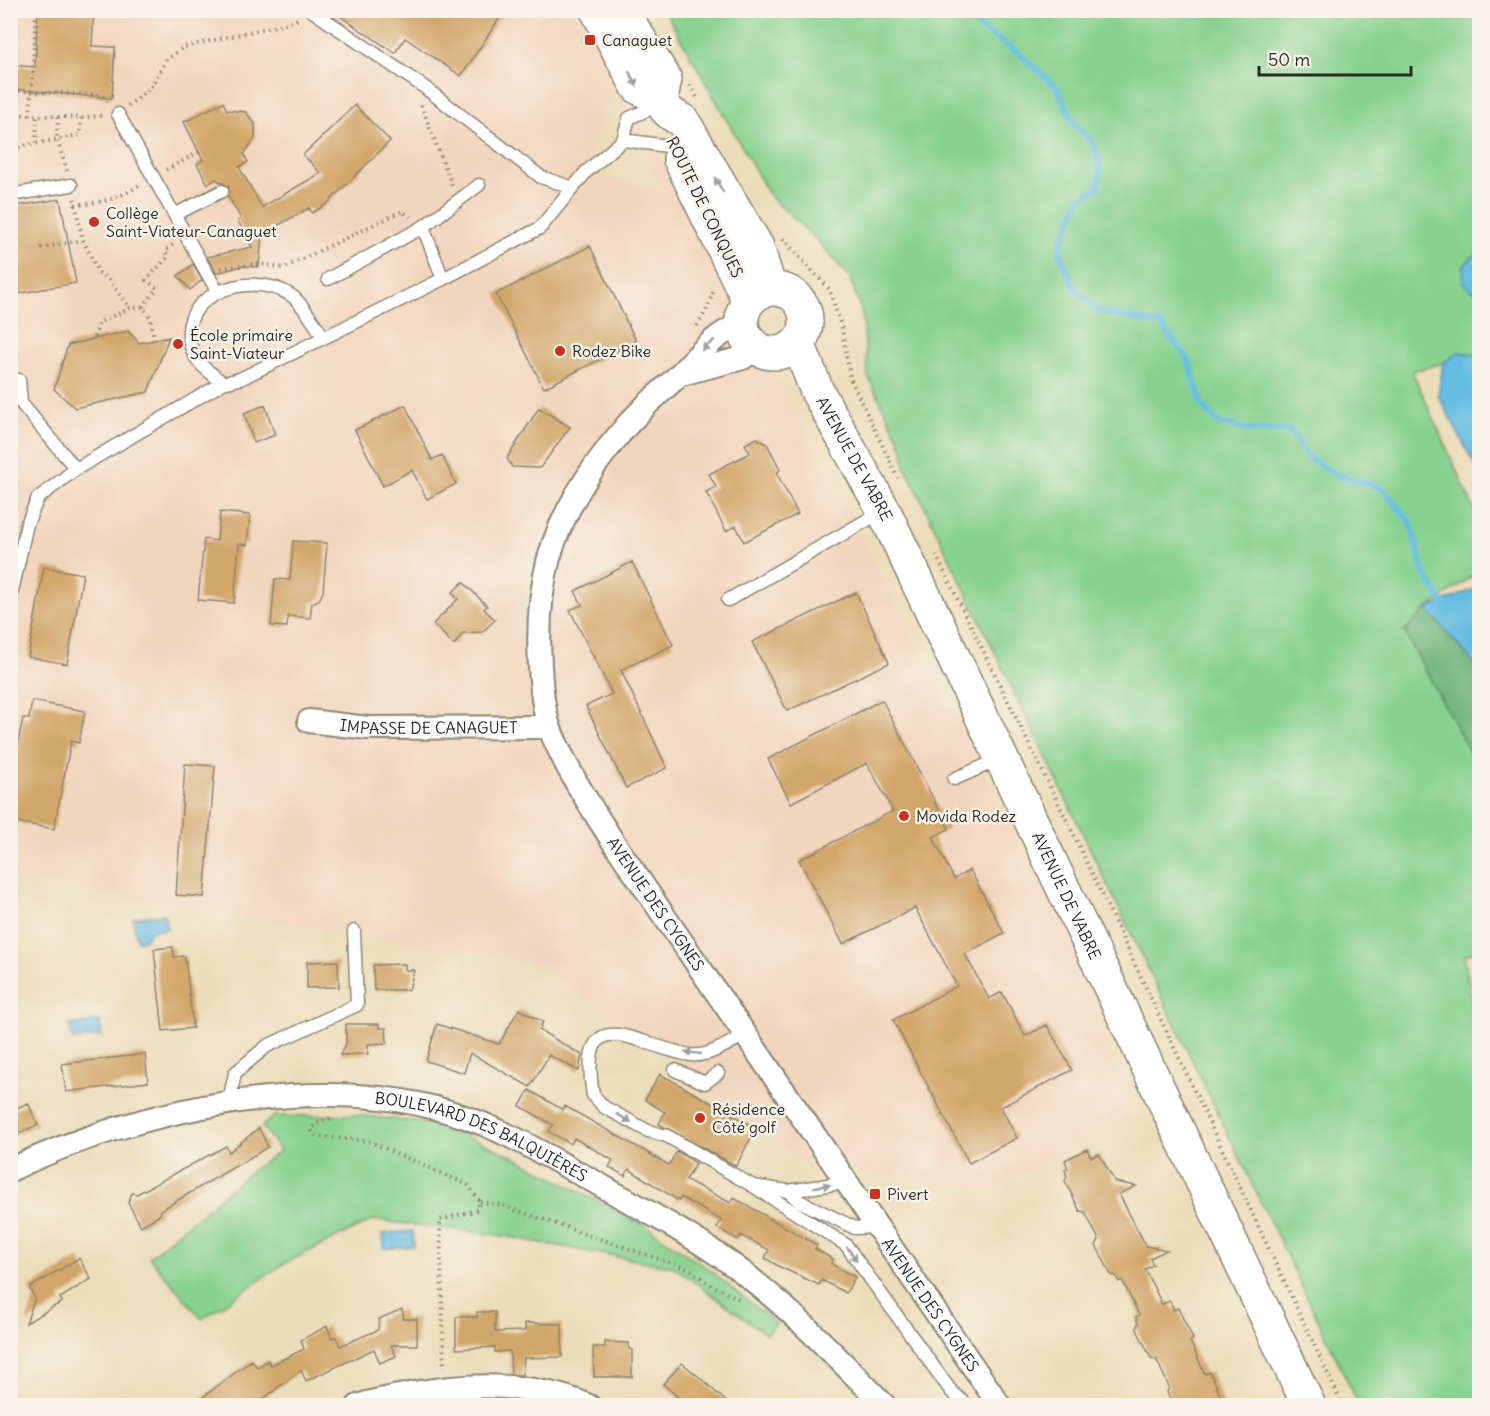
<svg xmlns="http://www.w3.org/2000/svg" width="1490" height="1416" viewBox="0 0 1490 1416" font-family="Delius,sans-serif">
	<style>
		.built { fill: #f2d5bd; fill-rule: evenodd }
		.green { fill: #86d18e; stroke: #587e5c; stroke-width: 1.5 }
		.forest { fill: #6cb379; stroke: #4c6f52; stroke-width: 1.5 }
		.water { fill: #65bce2; stroke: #487486; stroke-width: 1.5 }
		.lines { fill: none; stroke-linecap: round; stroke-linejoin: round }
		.stream { stroke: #65bce2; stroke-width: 6 }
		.building { fill: #d2a567 }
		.lane-casing { stroke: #8c8472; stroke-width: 15 }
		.street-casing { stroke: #8c8472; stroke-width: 26 }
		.secondary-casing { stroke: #8c8472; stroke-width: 36 }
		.path { stroke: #8c8472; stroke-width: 4; stroke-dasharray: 1.5 4.5; stroke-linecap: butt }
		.lane { stroke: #fff; stroke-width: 12 }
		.street { stroke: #fff; stroke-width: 22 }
		.secondary { stroke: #fff; stroke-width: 33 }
		.oneway { fill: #a0a0a0 }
		.poi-dot { fill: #c8321e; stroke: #f7f3e8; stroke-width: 2 }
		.labels { text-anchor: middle; stroke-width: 5; stroke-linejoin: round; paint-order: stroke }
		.poi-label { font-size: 16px; fill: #2b2b2b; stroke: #f7f3e8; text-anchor: start }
		.street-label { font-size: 16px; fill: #2b2b2b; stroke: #f7f3e8 }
	</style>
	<rect width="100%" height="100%" fill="#f7f3e8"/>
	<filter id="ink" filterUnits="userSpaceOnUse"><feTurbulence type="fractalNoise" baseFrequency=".0167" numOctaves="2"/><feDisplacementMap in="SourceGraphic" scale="12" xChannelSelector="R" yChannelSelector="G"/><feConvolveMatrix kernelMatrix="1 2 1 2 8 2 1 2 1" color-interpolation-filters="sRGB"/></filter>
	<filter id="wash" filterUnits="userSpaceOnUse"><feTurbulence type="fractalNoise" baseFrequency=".008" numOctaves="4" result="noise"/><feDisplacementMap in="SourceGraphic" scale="24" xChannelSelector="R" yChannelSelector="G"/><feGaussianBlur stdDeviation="1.35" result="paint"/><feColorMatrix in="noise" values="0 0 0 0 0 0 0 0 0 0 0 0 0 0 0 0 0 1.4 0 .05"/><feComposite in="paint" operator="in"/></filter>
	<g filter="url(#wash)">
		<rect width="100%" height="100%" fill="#ecddba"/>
		<path class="built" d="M10 11H579L726 280 1073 943 1131 1118 988 1191 807 1165 540 964 11 878ZM612 90H613L662 191 586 172Z"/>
		<path class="green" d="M665 11H1479V355L1459 352 1443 363 1412 371 1479 520V571L1427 609 1404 631 1479 769V949L1464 956 1480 1047 1479 1405H1359L904 464 903 448 868 376 862 313 850 278 817 240 770 196Z
			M359 1115 441 1125 510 1155 644 1225 707 1268 776 1323 766 1334 674 1267 498 1235 373 1220 285 1263 202 1319 149 1257 254 1169 280 1151 262 1126 275 1116Z"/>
		<path class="forest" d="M1427 609 1479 669V769L1404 631Z"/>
		<path class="water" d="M1479 252V292L1472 291 1463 282 1464 265Z
			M1459 352 1479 355V473L1438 395 1443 363Z
			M1479 587V669L1427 609Z
			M164 914 167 929 152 931 144 940 137 941 133 918Z
			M100 1021 102 1036 72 1040 70 1025Z
			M413 1231 414 1246 384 1249 383 1234Z"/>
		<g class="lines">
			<path class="stream" d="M985 10 979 16 978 26 1020 54 1058 89 1074 123 1094 144 1100 164 1099 188 1080 198 1059 250 1074 287 1098 311 1161 325 1188 359 1202 405 1218 423 1253 430 1291 431 1309 458 1335 474 1382 488 1411 523 1424 573 1443 603 1450 607
				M1480 966 1474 971 1480 986"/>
		</g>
		<g id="blocks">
			<path class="building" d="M38 10H94L92 46 115 47 112 98 10 89V65L35 67Z
				M331 10H505L461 76 405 38 395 53Z
				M223 102 227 110 246 112 255 124V138L244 154 248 162 239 167 262 207 321 173 303 155 355 105 390 141 326 205 312 213 309 208 262 234 259 267 242 266 216 273 207 257 252 247 238 221 241 219 228 196 229 187 216 179 208 184 197 164 203 160 184 122Z
				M60 199 76 283 10 295V207Z
				M590 246 636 341 544 388 496 294Z
				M193 264 202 280 190 290 178 276Z
				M128 331 139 343 169 337 148 392 75 408 54 389 68 345Z
				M265 405 275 435 254 443 244 413Z
				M405 405 432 460 442 455 456 484 427 499 412 470 383 486 355 430Z
				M539 408 570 427 540 468 512 467 507 458Z
				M757 438 767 444 780 469 777 474 798 514 744 542 736 526 726 531 706 492 716 487 709 474 750 453 745 444Z
				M220 512 250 515 247 545 239 544 234 603 198 600 204 539 217 541Z
				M293 541 327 543 323 592 319 600 312 603 310 618 288 616 287 627 271 626 275 579 290 580Z
				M632 562 673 645 621 670 667 768 626 788 586 706 612 694 570 610 582 605 575 591Z
				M44 567 83 574 67 664 28 657Z
				M463 582 487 606 484 609 495 620 482 632 463 633 454 645 433 624 458 599 452 593Z
				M856 592 889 663 787 711 752 642Z
				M882 700 949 829 933 837 954 879 970 870 1004 933 965 954 989 999 1002 992 1025 1036 1047 1025 1072 1070 1001 1107 1017 1138 969 1163 893 1020 957 986 915 908 843 944 799 860 893 811 867 763 791 803 768 759Z
				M32 701 85 711 79 743 71 741 54 829 10 821V780L23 718 29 719Z
				M185 764 215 766 204 897 176 895Z
				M173 947 174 957 185 956 193 1028 163 1031 154 949Z
				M338 961 339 987 307 988V962Z
				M405 964V970H414L409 990H374L373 965Z
				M519 1009 543 1022 539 1030 582 1055 579 1071 549 1055 530 1087 470 1053 464 1073 426 1061 437 1024 499 1044Z
				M346 1024H379V1028H386L387 1043 368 1044V1054L340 1055 346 1044Z
				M145 1054 148 1082 66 1092 62 1064Z
				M660 1074 756 1128 736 1166 659 1124 665 1112 645 1100Z
				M529 1090 563 1110 565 1106 669 1165 677 1151 696 1163 686 1180 731 1203 734 1198 817 1245 815 1249 833 1259 831 1264 855 1277 846 1293 822 1280 819 1285 780 1267 765 1258 769 1250 741 1235 738 1240 717 1228 721 1220 681 1197 679 1201 629 1169 625 1176 609 1167 613 1160 574 1138 571 1144 549 1132 553 1125 520 1106Z
				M28 1103 38 1125 10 1137V1111Z
				M259 1128 268 1147 161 1210 160 1215 141 1226 128 1203 132 1193 137 1194 226 1146 229 1152Z
				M1087 1149 1091 1157 1099 1154 1115 1182 1136 1186 1119 1194 1146 1246 1167 1250 1150 1258 1153 1265 1145 1269 1162 1304 1170 1301 1174 1310 1178 1308 1193 1339 1190 1341 1205 1374 1210 1372 1225 1406H1173L1167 1392 1169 1387 1160 1367 1156 1359 1151 1358 1136 1328 1138 1323 1136 1317 1139 1315 1122 1280 1119 1282 1116 1276 1111 1275 1096 1245 1099 1240 1085 1212 1080 1211 1065 1181 1067 1176 1065 1170 1068 1169 1065 1160Z
				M79 1258 91 1279 60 1298 62 1302 26 1323 35 1298 29 1288Z
				M402 1309 404 1319H417V1345H391L396 1356 380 1363 374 1349 306 1381 301 1370 254 1406H191L252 1360 257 1367 268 1360 271 1365 304 1349 301 1340 327 1326 332 1338 336 1337 340 1346 378 1330 379 1319Z
				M477 1312H495V1332L525 1331V1323L562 1324V1357L524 1358 522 1375 511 1374 510 1351 495 1352V1347L456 1349V1317H477Z
				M605 1342 629 1343V1349L632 1350V1377H594L593 1347H605Z
				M682 1363 698 1376 731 1406H673L679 1398 663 1384Z"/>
		</g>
	</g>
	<g filter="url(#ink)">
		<use href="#blocks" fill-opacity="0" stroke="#8c8472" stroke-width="1.5"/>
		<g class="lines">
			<g class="lane-casing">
				<path id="lane" d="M311 10 424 87 541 177 573 188
					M661 104 629 118 623 140 675 147
					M118 114 217 291
					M10 195 71 185
					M176 214 222 191
					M423 227 443 279
					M328 279 423 227 479 185
					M323 336C314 324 304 305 292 296 248 266 164 299 196 358 201 367 215 376 223 383L240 379 443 279 540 228 586 172 623 140
					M19 380 21 403 76 469
					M10 600 27 524 38 498 76 469 223 383
					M728 600 883 511
					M954 779 1000 759
					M746 1034C729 1043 710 1057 691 1055 640 1048 577 995 593 1095L604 1107 648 1131 667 1136 753 1186 788 1191 847 1182
					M675 1070 705 1083 718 1073
					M229 1102 235 1073 267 1046 357 1005 354 931
					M756 1188 846 1245 951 1391 968 1406
					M788 1191 799 1201 855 1228 878 1227"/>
			</g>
			<g class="street-casing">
				<g id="street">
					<path id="s1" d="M742 324C709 335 691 366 666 387 617 429 567 495 549 558 540 591 538 631 540 666 541 685 543 710 550 729 566 769 589 804 612 840L1000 1406"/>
					<path d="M681 374 743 358 756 348"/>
					<path id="s2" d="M309 721 368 728 549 727"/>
					<path id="s3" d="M10 1170C138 1108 328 1068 465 1117 510 1133 552 1159 593 1181 642 1209 691 1234 737 1268 790 1308 838 1358 885 1406"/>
					<path d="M358 1406C371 1401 385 1399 399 1396 461 1383 529 1380 589 1406"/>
				</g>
			</g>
			<g class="secondary-casing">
				<g id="secondary">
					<path d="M597 10 638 87 661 99"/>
					<path d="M621 10 665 79C659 104 661 109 683 121L757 247 770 289"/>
					<path d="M680 159 749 301"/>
					<circle cx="774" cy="321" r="32"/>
					<path id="s4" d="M798 343 817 391 884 511 1309 1406"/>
				</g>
			</g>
			<path class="path" d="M690 85 698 99
				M13 91 101 95 110 104
				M421 105 453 188
				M128 106 150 88 167 59 184 47 293 22 300 18
				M10 114 81 118 105 115
				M30 115 36 10
				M58 117 57 139 67 171
				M10 119 18 147 80 135 81 118
				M36 143 37 116
				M166 170 203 150
				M74 199 83 240 98 272 109 280 130 308
				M75 205C103 202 117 200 141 184
				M783 239 830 290 842 329 850 378 898 478
				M41 248 83 240
				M221 268 259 264 284 268 402 211 410 217
				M143 307 157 288 146 280 168 257 165 251 174 244
				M697 326 706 311 714 290
				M94 337 100 322 130 308 143 307 150 317 154 338
				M936 555 1072 831 1343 1406
				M330 1118 314 1125 311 1130 316 1136 368 1141 468 1185 480 1202 477 1210 440 1220 444 1368
				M480 1202 501 1205 691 1270 709 1284 741 1300"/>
			<use href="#lane" class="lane"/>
			<use href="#street" class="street"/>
			<use href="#secondary" class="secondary"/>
		</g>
		<defs><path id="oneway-solid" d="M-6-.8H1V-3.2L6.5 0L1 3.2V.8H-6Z" transform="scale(1.5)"/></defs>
		<g class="oneway">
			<use href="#oneway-solid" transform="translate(633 79) rotate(61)"/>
			<use href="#oneway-solid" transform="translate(719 185) rotate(-120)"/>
			<use href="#oneway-solid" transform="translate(708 345) rotate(141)"/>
			<use href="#oneway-solid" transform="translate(693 1053) rotate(-174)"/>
			<use href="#oneway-solid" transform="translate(624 1118) rotate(29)"/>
			<use href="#oneway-solid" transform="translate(822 1186) rotate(-8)"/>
			<use href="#oneway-solid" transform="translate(852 1254) rotate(54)"/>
		</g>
	</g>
	<g class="poi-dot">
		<rect x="584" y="34" width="12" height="12" rx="3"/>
		<circle cx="94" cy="222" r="6"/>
		<circle cx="178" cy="344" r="6"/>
		<circle cx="560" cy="351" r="6"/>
		<circle cx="904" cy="816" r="6"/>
		<circle cx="700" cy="1118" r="6"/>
		<rect x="869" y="1188" width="12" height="12" rx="3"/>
	</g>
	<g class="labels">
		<g class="poi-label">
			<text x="602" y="46">Canaguet</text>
			<text x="106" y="219">Collège<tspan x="106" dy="18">Saint-Viateur-Canaguet</tspan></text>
			<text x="190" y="341">École primaire<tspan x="190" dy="18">Saint-Viateur</tspan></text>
			<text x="572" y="357">Rodez Bike</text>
			<text x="916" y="822">Movida Rodez</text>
			<text x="712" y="1115">Résidence<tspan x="712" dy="18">Côté golf</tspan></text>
			<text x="887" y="1200">Pivert</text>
		</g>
		<g class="street-label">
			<text transform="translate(705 207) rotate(64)" y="6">ROUTE DE CONQUES</text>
			<text dy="6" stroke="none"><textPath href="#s4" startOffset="129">AVENUE DE VABRE</textPath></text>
			<text dy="6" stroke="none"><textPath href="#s2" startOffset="120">IMPASSE DE CANAGUET</textPath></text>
			<text dy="6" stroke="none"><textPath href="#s4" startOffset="615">AVENUE DE VABRE</textPath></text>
			<text dy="6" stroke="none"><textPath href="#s1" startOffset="687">AVENUE DES CYGNES</textPath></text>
			<text dy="6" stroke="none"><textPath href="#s3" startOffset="490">BOULEVARD DES BALQUIÈRES</textPath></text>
			<text dy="6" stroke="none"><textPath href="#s1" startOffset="1173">AVENUE DES CYGNES</textPath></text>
		</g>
	</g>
	<rect width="1490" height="1416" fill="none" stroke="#f7f3e8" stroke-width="36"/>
	<path d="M1259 66v9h152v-9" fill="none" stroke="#2b2b2b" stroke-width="3"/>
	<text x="1268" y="66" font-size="18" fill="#2b2b2b" stroke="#f7f3e8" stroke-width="4.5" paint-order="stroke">50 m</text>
</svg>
